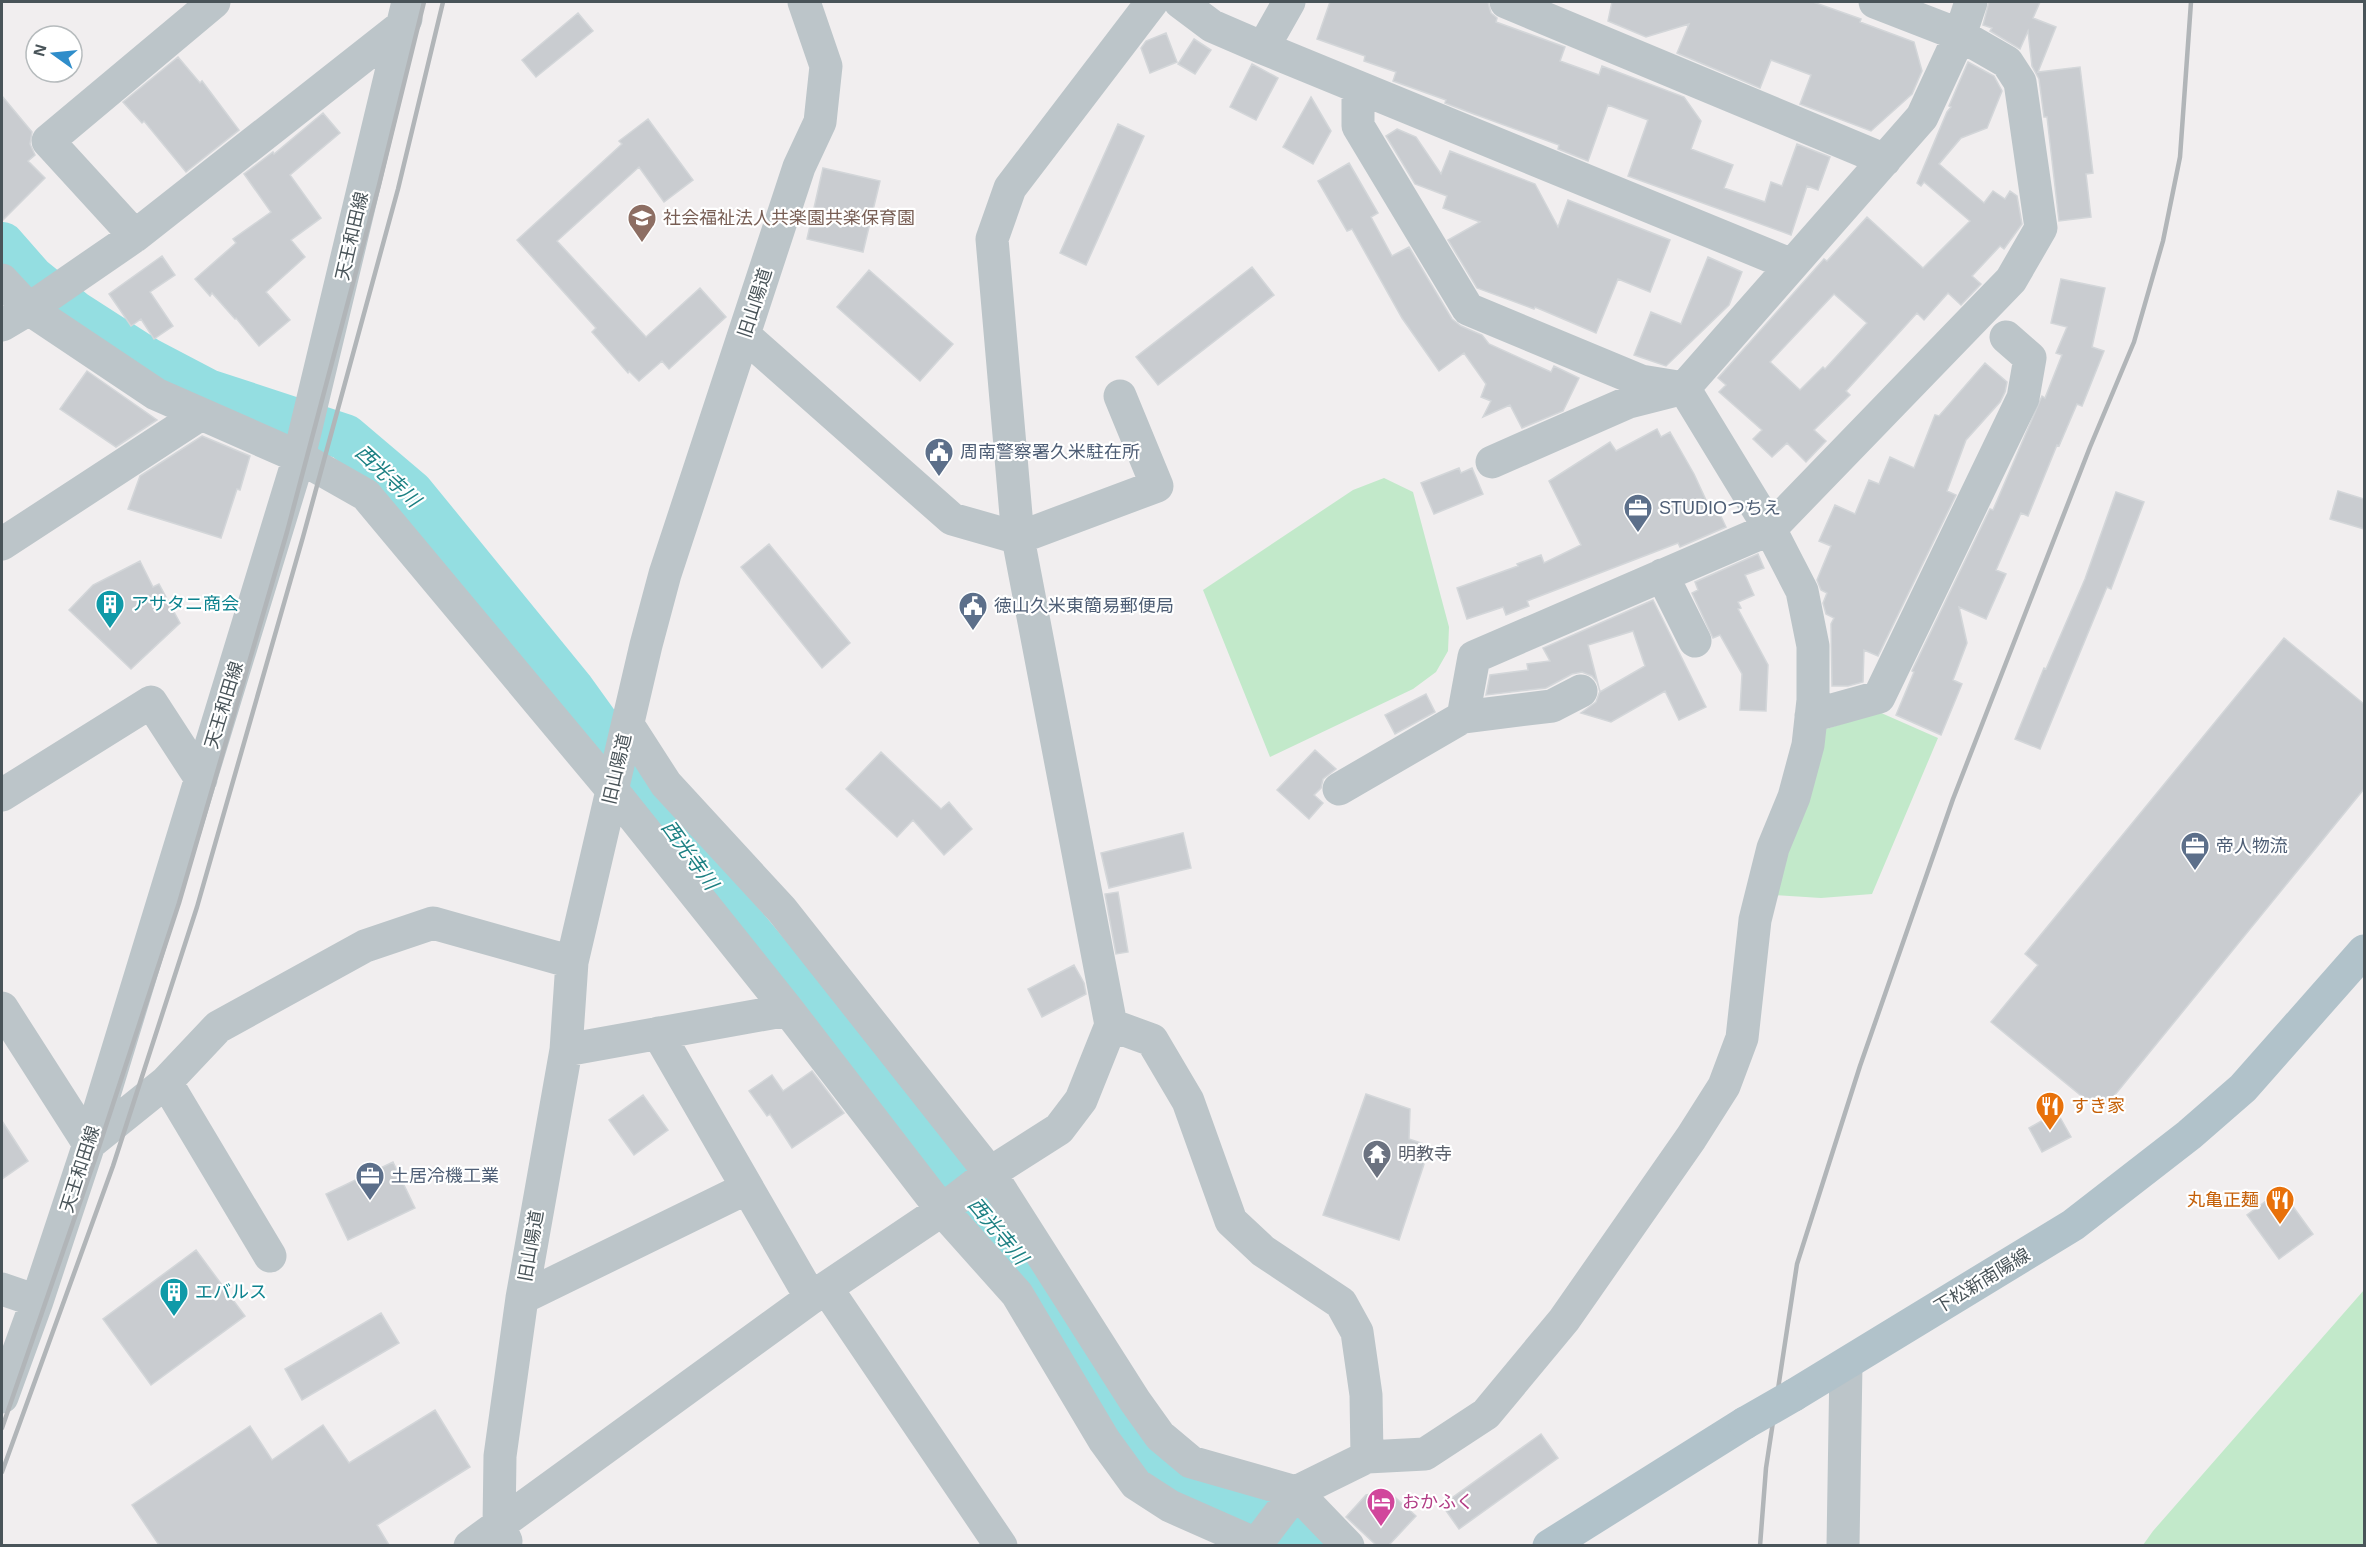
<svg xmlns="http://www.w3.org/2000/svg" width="2366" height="1547" viewBox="0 0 2366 1547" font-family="Arial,'Noto Sans JP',sans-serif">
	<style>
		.green { fill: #c2e9ca }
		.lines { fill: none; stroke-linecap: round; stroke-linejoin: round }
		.river { stroke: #94dee1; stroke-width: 46 }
		.building { fill: #c9ccd0; stroke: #d3d6d9; stroke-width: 1.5; fill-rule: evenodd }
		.minor { stroke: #bcc5c9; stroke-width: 33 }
		.major { stroke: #b1c2ca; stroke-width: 33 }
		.rail { stroke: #b1b5b8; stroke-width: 4.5 }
		.major-bridge { stroke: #b1c2ca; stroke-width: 33 }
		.labels { text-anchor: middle; stroke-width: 4.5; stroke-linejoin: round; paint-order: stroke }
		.education-label { font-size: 18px; fill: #785e54; stroke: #fff; text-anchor: start }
		.street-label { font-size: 18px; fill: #495459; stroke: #fff }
		.service-label { font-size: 18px; fill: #4e5e75; stroke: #fff; text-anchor: start }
		.culture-label { font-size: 18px; fill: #0d838f; stroke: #fff; text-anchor: start }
		.food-label { font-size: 18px; fill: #c56008; stroke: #fff; text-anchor: start }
		.worship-label { font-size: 18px; fill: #5b616d; stroke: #fff; text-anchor: start }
		.hotel-label { font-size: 18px; fill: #b23c85; stroke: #fff; text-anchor: start }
		.water-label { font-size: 20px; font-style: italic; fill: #1c8083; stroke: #fff }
	</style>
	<rect width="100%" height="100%" fill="#f1eeef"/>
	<path class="green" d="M1384 478 1413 492 1449 627 1448 651 1436 672 1413 689 1270 757 1203 590 1353 490Z
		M1879 712 1938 738 1872 894 1821 898 1772 895 1820 731Z
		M2364 1290V1545H2143L2153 1531Z"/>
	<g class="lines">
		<path class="river" d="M2 245 31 278 74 313 147 360 208 392 345 437 411 493 571 689 727 906 1028 1266 1140 1454 1310 1546"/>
	</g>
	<path class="building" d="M1330 2H1488L1491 13 1497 18 1496 22 1565 47 1560 61 1599 75 1602 66 1684 97 1701 121 1691 149 1733 165 1724 188 1765 202 1771 182 1782 186 1797 144 1830 157 1818 190 1807 186 1791 235 1628 176 1648 120 1608 105 1588 161 1558 149 1559 145 1474 114 1445 103 1446 100 1393 81 1396 72 1364 61 1365 56 1317 39Z
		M1612 2H1813L1861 19 1860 22 1914 42 1922 71 1912 94 1871 131 1800 104 1811 75 1771 60 1760 88 1677 53 1689 24 1646 37 1608 21Z
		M1989 2H2040L2033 18 2056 27 2038 72 2080 67 2093 173 2086 174 2091 217 2059 221 2047 117H2044L2039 79 2032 66 2028 31 2020 49 1990 31 1992 28 1983 25Z
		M578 13 593 31 536 77 522 60Z
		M1166 33 1177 62 1150 73 1141 48 1146 41Z
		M1194 39 1211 50 1195 74 1178 64Z
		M178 57 200 83 202 81 239 130 186 172 144 121 142 123 123 102Z
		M1968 62 1994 76 2002 91 1987 128 1961 138 1939 164 1984 203 1993 191 2005 199 2010 191 2017 196 2022 224 2004 249 2000 246 1972 276 1981 284 1961 305 1948 293 1924 320 1917 313 1846 391 1850 395 1814 430 1826 441 1806 462 1787 443 1772 457 1753 439 1762 430 1719 392 1726 385 1718 378 1824 259 1827 261 1867 217 1923 268 1970 221 1924 182 1921 186 1917 183 1947 112 1951 107 1949 106ZM1834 294 1867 323 1825 369 1823 367 1800 390 1770 362Z
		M1252 64 1278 78 1256 120 1230 107Z
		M2 96 32 132 30 144 35 155 28 161 45 178 2 221Z
		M1311 97 1331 131 1313 164 1283 147Z
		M323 113 340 133 290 175 321 218 291 240 305 257 266 292 290 320 259 346 236 318 235 319 212 293 210 296 195 279 236 243 233 239 271 212 244 174 273 152 274 154Z
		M648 119 693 180 664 202 639 167 557 241 646 337 700 288 726 317 669 369 662 361 639 381 629 371 628 373 592 332 596 328 517 240 622 144 619 141Z
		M1118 124 1144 136 1086 265 1060 253Z
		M1397 129 1416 137 1441 174 1450 151 1535 184 1558 227 1568 200 1670 240 1650 292 1618 279 1596 333 1535 307 1534 309 1477 288 1448 240 1480 222 1443 208 1447 196 1415 184 1386 136Z
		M1349 163 1378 213 1371 217 1392 256 1409 247 1452 319 1461 326 1482 335 1489 344 1551 372 1554 366 1579 378 1563 411 1522 428 1510 405 1483 417 1491 401 1481 397 1486 384 1464 353 1439 371 1402 318 1352 229 1347 231 1318 181Z
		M823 168 880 181 863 252 807 239Z
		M162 256 175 275 150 292 173 326 154 339 141 319 131 326 109 294Z
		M1708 257 1742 272 1729 305 1666 366 1634 355 1651 312 1681 324Z
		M1252 267 1274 295 1158 385 1136 357Z
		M869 270 953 344 920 381 837 307Z
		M2061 279 2105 288 2092 347 2104 351 2082 406 2077 404 2059 446 2057 445 2028 516 2021 513 1996 570 2006 574 1986 619 1959 607 1967 643 1953 680 1962 684 1941 735 1896 715 1914 672 1912 671 1990 509 1993 510 2042 396 2045 398 2062 355 2056 353 2067 327 2051 323Z
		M1985 363 2007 382 2005 392 2000 402 1966 440 1947 491 1956 495 1878 656 1864 650 1863 682 1848 686H1832L1831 624 1834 618 1826 614 1823 603 1827 593 1821 590 1817 580 1831 546 1819 541 1835 505 1855 514 1869 480 1879 484 1890 457 1914 468 1935 415 1939 416Z
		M87 371 157 420 116 447 60 409Z
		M1657 429 1661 437 1670 432 1694 474 1712 513 1718 510 1726 527 1680 547 1678 543 1527 601 1529 606 1506 615 1503 607 1467 619 1457 588 1518 566 1517 564 1541 555 1544 563 1581 545 1549 481 1610 442 1616 451Z
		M202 436 250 456 240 490 237 489 221 538 128 509 140 476Z
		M1459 468 1461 473 1472 468 1483 494 1434 514 1421 483Z
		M2338 491 2364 499V529L2330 519Z
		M2116 492 2144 502 2111 589 2107 587 2040 749 2015 739 2044 668 2046 669 2085 579Z
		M769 544 850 643 822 668 741 567Z
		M1758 554 1764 568 1745 575 1754 595 1738 602 1741 608 1738 609 1768 665 1766 711 1740 710 1742 674 1720 635 1713 638 1692 593 1698 590 1695 582Z
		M140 561 153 587 159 584 180 623 131 669 69 610 93 585Z
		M1653 600 1706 707 1679 720 1665 691 1611 722 1581 713 1596 702 1600 691 1597 682 1592 676 1582 672 1572 674 1546 688 1486 695 1490 675 1528 670 1527 664 1550 661 1543 648ZM1633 631 1645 666 1600 692 1588 645Z
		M2284 638 2364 704V789L2101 1112 1991 1022 2038 965 2025 954Z
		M1426 694 1435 712 1395 734 1385 715Z
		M1315 750 1336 769 1323 779 1321 788 1314 795 1323 803 1309 819 1277 790Z
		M881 752 941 809 949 802 972 829 944 855 913 820 897 837 846 789Z
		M1183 833 1191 868 1109 888 1101 853Z
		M1118 892 1128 952 1116 954 1105 894Z
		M1074 965 1084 983 1086 994 1042 1017 1028 989Z
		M812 1071 844 1113 792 1148 770 1114 767 1116 749 1091 772 1075 783 1091Z
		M1366 1094 1410 1109 1409 1139 1430 1146 1399 1240 1323 1215Z
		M643 1095 668 1130 634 1155 609 1120Z
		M2057 1112 2071 1137 2042 1152 2029 1128Z
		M2 1121 28 1161 2 1179Z
		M393 1162 415 1208 348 1240 326 1194Z
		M2281 1190 2313 1234 2279 1259 2247 1215Z
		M196 1250 245 1316 151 1385 103 1319Z
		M381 1313 399 1343 302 1400 285 1369Z
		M435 1410 470 1467 377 1525 389 1545H159L132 1505 250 1426 272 1460 323 1425 349 1463Z
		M1541 1434 1558 1458 1459 1529 1442 1505Z
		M1388 1491 1416 1516 1389 1545H1376L1346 1517 1366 1495Z"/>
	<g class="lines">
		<path class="minor" d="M1180 2 1212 26 1263 48 1792 265
			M1506 2 1885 160
			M1263 48 1289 2
			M135 236 48 141 214 2
			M2 280 29 309 156 394 299 457 366 495 613 791 788 1010 942 1210 1017 1294 1104 1440 1136 1484 1170 1506 1256 1544
			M2 325 29 309 135 236 402 26 406 19
			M745 336 952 519 1018 538 1157 486 1120 396
			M1492 462 1629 402 1684 388 1922 117 1960 35 1971 2
			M2 544 201 414
			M1662 575 1695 641
			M1811 716 1879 697 2023 398 2030 358 2006 337
			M1463 717 1552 706 1581 691
			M628 725 666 784 782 910 990 1173 1135 1401 1160 1436 1191 1462 1296 1492 1348 1546
			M1339 789 1463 717 1474 657 1770 529 2011 280 2041 228 2020 82 2007 62 1960 35 1875 2
			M2 795 151 702 201 779
			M2 1008 89 1144 166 1082
			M1111 1025 1152 1040 1188 1101 1231 1221 1263 1251 1341 1303 1357 1332 1366 1395 1367 1457
			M658 1033 811 1298
			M566 1050 788 1010
			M270 1256 166 1082 218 1027 365 946 433 923 572 962
			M2 1289 37 1301
			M827 1289 1001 1546
			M522 1298 747 1188
			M2 1397 37 1301 89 1144 299 457 408 2
			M506 1541 499 1526 500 1456 522 1298 566 1050 572 962 646 645 665 574 799 167 820 122 826 66 804 2
			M470 1546 811 1298 942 1210 990 1173 1059 1129 1081 1100 1111 1025 1018 538 992 239 1010 188 1152 2
			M1255 1546 1296 1492 1367 1457 1425 1454 1486 1414 1564 1320 1691 1138 1724 1086 1742 1038 1755 920 1773 848 1794 797 1808 745 1813 700V646L1802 591 1770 529 1684 388 1641 381 1468 309 1358 126V88
			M1843 1546 1846 1364"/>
		<path class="major" d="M1794 1395 2073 1225 2189 1135 2243 1088 2364 951
			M1549 1546 1745 1423"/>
		<path class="rail" d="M2 1428 95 1159 179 903 287 532 379 185 424 2
			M2 1472 113 1166 197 907 303 537 398 189 443 2
			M1760 1546 1766 1468 1797 1264 1860 1066 1953 799 2090 447 2134 342 2163 241 2180 157 2191 2"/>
		<path class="major-bridge" d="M1745 1423 1794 1395"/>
	</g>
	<defs>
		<g id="school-pin" transform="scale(1.5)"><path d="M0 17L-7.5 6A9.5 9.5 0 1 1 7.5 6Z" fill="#8d6e63" stroke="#fff"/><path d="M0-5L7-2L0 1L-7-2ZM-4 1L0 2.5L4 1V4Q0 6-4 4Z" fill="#fff"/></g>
		<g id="civic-pin" transform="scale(1.5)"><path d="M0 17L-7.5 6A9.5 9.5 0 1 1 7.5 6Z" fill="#5c6f8a" stroke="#fff"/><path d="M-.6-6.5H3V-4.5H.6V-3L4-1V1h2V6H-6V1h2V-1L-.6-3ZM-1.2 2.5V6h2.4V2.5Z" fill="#fff"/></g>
		<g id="office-pin" transform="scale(1.5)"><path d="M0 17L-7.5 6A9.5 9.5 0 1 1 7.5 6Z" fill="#5c6f8a" stroke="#fff"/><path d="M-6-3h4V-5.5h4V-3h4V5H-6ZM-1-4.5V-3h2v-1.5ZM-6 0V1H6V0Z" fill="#fff"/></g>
		<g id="building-pin" transform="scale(1.5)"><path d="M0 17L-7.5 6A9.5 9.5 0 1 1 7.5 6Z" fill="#0f9aa8" stroke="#fff"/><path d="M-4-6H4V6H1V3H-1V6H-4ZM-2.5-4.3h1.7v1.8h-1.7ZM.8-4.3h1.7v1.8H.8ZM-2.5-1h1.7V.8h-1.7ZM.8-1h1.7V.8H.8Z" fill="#fff"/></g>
		<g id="restaurant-pin" transform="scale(1.5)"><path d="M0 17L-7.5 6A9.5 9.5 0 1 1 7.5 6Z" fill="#e8710a" stroke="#fff"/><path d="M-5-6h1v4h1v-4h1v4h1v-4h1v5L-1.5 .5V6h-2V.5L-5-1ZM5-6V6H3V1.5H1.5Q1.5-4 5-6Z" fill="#fff"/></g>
		<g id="temple-pin" transform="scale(1.5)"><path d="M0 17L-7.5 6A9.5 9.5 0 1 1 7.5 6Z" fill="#6b7280" stroke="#fff"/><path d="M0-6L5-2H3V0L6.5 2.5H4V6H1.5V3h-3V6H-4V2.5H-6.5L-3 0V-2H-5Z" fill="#fff"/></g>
		<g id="hotel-pin" transform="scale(1.5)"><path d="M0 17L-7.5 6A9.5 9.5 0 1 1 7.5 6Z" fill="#d1479c" stroke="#fff"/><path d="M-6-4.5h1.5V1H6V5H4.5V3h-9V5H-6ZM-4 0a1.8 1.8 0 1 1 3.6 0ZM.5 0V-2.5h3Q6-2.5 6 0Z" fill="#fff"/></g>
	</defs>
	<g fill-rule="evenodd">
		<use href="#school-pin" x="642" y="218"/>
		<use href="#civic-pin" x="939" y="452"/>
		<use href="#office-pin" x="1638" y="508"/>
		<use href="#building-pin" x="110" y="604"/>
		<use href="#civic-pin" x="973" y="606"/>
		<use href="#office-pin" x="2195" y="846"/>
		<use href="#restaurant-pin" x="2050" y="1106"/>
		<use href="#temple-pin" x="1377" y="1154"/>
		<use href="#office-pin" x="370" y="1176"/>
		<use href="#restaurant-pin" x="2280" y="1200"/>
		<use href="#building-pin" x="174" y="1292"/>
		<use href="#hotel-pin" x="1381" y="1502"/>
	</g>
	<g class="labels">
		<g class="education-label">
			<text x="663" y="224">社会福祉法人共楽園共楽保育園</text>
		</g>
		<g class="street-label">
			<text transform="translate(352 236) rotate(-77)" y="6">天王和田線</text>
			<text transform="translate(755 303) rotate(-72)" y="6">旧山陽道</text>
			<text transform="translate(224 705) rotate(-73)" y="6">天王和田線</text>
			<text transform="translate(617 769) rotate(-77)" y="6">旧山陽道</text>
			<text transform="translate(80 1169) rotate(-72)" y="6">天王和田線</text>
			<text transform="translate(531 1246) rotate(-80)" y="6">旧山陽道</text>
			<text transform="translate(1982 1281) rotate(-31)" y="6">下松新南陽線</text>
		</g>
		<g class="service-label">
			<text x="960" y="458">周南警察署久米駐在所</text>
			<text x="1659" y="514">STUDIOつちえ</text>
			<text x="994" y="612">徳山久米東簡易郵便局</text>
			<text x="2216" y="852">帝人物流</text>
			<text x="391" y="1182">土居冷機工業</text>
		</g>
		<g class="culture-label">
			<text x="131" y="610">アサタニ商会</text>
			<text x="195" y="1298">エバルス</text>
		</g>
		<g class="food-label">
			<text x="2071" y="1112">すき家</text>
			<text x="2259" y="1206" text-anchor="end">丸亀正麺</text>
		</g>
		<g class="worship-label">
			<text x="1398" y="1160">明教寺</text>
		</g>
		<g class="hotel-label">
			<text x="1402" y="1508">おかふく</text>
		</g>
		<g class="water-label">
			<text transform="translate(388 476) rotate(43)" y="7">西光寺川</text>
			<text transform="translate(690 855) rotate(54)" y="7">西光寺川</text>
			<text transform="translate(998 1231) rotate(50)" y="7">西光寺川</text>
		</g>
	</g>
	<rect width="2366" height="1547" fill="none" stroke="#495459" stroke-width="6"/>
	<g transform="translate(54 54) rotate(285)"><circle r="28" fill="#ffffff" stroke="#b6bbbd" stroke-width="1.5"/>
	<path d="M0-4.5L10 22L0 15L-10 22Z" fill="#2f8dca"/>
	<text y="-9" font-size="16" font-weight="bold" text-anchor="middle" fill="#495459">N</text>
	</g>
</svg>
